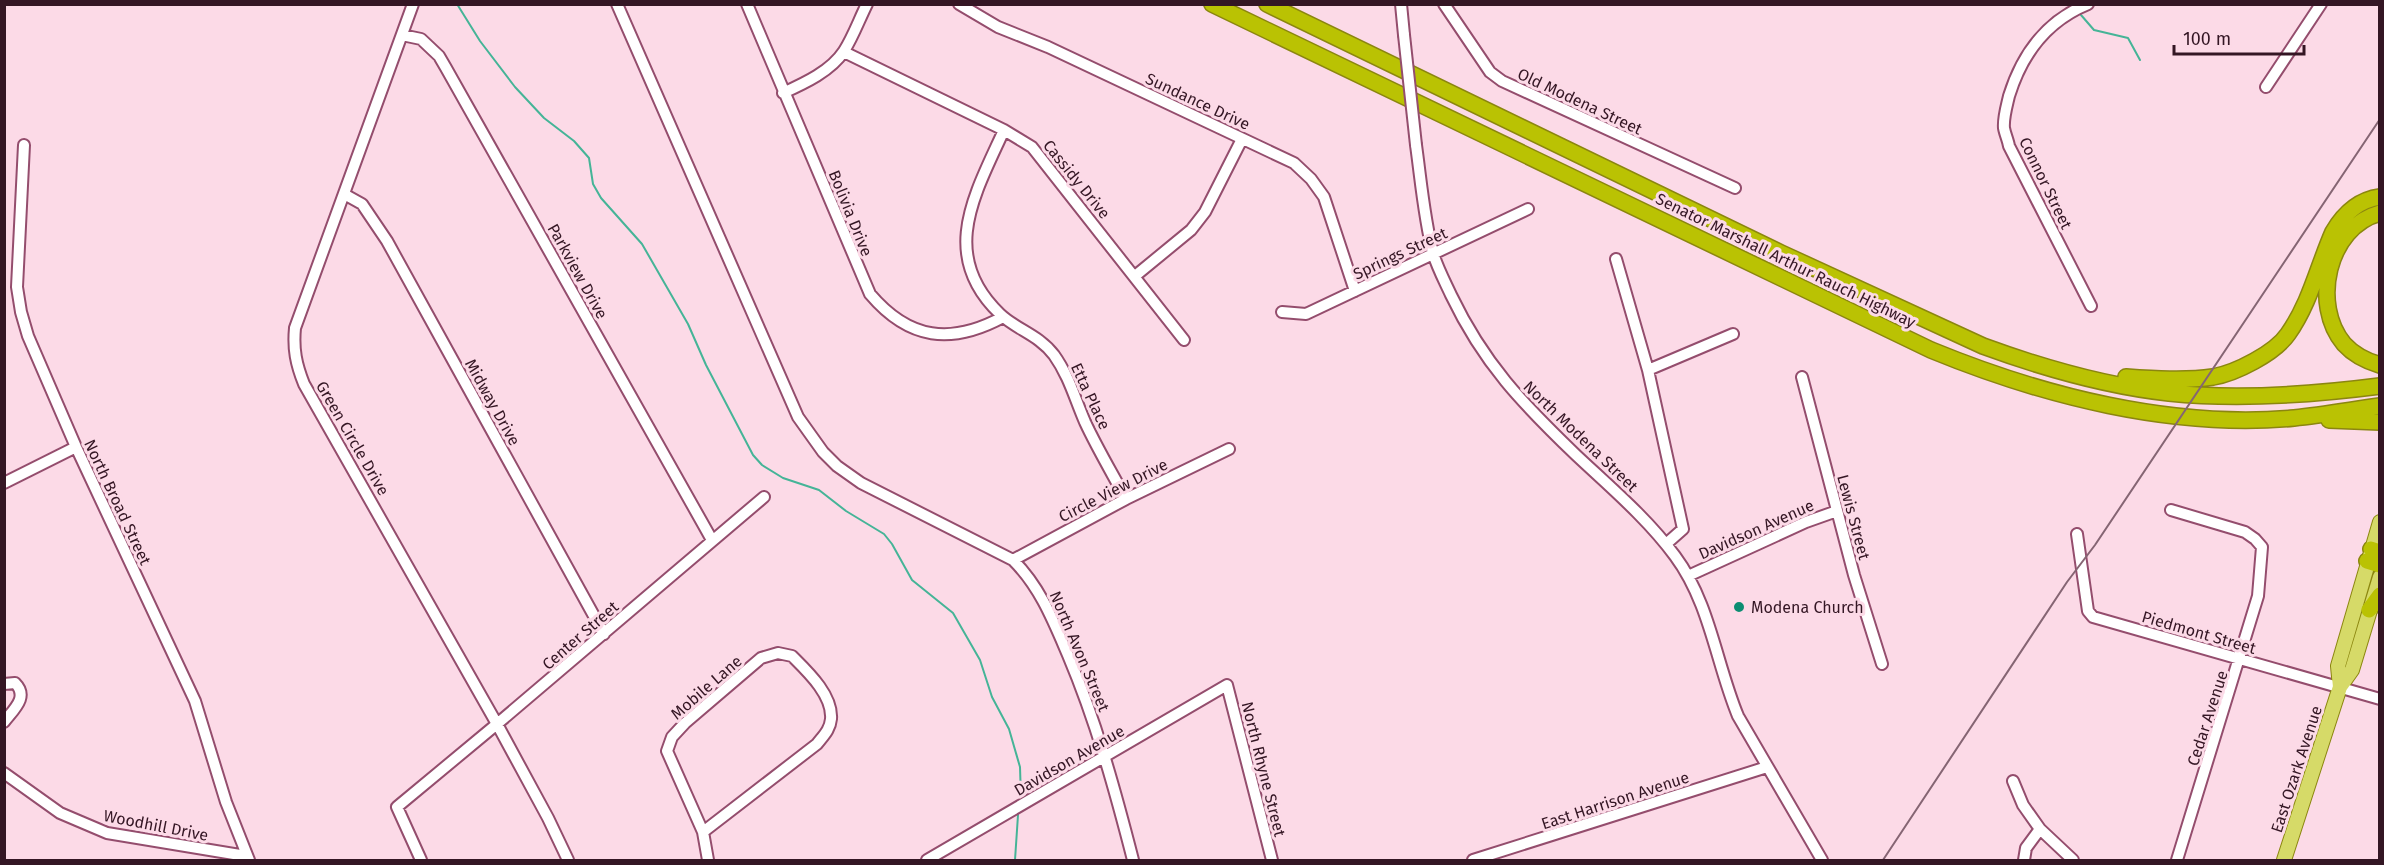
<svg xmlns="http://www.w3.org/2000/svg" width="2384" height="865" viewBox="0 0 2384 865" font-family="'Fira Sans',sans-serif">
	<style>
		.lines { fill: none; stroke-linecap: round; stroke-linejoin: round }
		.stream { stroke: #45b497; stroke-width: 2 }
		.minor-casing { stroke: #944d6d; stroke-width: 14 }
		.major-casing { stroke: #8b860f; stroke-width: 16 }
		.highway-casing { stroke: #8b860f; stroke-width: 18 }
		.minor { stroke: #fff; stroke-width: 10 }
		.major { stroke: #d6da68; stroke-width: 14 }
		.highway { stroke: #bac203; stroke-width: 15 }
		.rail { stroke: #856573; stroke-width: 2 }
		.minor-bridge-casing { stroke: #944d6d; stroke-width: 14; stroke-linecap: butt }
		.minor-bridge { stroke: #fff; stroke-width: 10 }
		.poi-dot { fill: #0c8d72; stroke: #fcdae7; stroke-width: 2 }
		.labels { text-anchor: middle; stroke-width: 6; stroke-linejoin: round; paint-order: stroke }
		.street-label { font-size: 16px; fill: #341624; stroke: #fcdae7 }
		.poi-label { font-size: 16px; fill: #341624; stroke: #fcdae7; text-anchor: start }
	</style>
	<rect width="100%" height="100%" fill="#fcdae7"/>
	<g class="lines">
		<path class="stream" d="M457 4 480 41 515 87 544 118 574 141 589 158 593 184 601 198 642 244 688 324 706 365 753 455 762 465 783 478 819 490 846 511 884 534 892 544 912 580 953 613 980 660 992 697 1009 729 1020 767 1021 799
			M2081 15 2094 30 2128 38 2140 60
			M1015 860 1018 815"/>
		<g class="minor-casing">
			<path id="minor" d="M413 4 295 328C293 349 296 364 304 384L497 724 548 818 568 860
				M617 4 798 417 823 452 837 466 861 483 1013 560C1040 587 1053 620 1068 655 1096 721 1115 790 1133 860
				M747 4 870 294C909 340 951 345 1003 317
				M959 4 998 27 1048 47 1294 163 1311 179 1324 197 1355 291
				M1401 4 1404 35
				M1444 4 1490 72 1502 81 1735 188
				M2088 4C2046 21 2022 54 2009 96 2007 105 2003 118 2004 128 2005 134 2008 140 2009 146L2091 306
				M402 35 421 39 439 56 446 68 712 540
				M844 52 1004 130 1032 147 1184 340
				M2266 87 2321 4
				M783 93C805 83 831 71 844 51 853 37 859 20 867 4
				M1004 130C975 194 938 255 1000 314 1017 330 1039 335 1054 355 1069 376 1075 399 1085 422 1097 448 1112 473 1126 499
				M24 145 17 287 21 312 28 336 76 447 195 701 226 802 249 860
				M1416 145C1421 181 1424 218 1433 253 1437 267 1445 282 1451 295 1484 364 1522 403 1576 455 1610 487 1647 518 1675 556 1710 603 1716 663 1738 716L1822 860
				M344 194 362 204 387 241 604 634
				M1616 259 1648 370 1683 529 1666 544
				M1135 276 1191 230 1205 212 1242 139
				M1282 312 1306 314 1528 209
				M1648 370 1733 334
				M1802 377 1854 575 1882 664
				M4 483 76 447
				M2171 510 2245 532 2255 539 2262 547 2258 596 2177 860
				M2077 534 2088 611 2093 617 2380 699
				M1013 560 1126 499 1229 449
				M1688 576 1806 522 1837 511
				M778 653 792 656C807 671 833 695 831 719 830 730 823 736 817 744L703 832 667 751 672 737 685 723 761 658Z
				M4 684 15 683C29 697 14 709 4 722
				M4 773 60 813 107 833 246 856
				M2013 781 2023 805 2040 829 2073 860
				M703 832 708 860
				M421 860 397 807 497 724 764 497
				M927 860 1227 685 1272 860
				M1473 860 1767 767
				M2024 860 2026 848 2040 829"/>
		</g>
		<g class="major-casing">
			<path id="major" d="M2340 687 2338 666 2380 522
				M2284 860 2340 687 2352 670 2380 577"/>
		</g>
		<g class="highway-casing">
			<path id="highway" d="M1212 4 1931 350C2043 396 2172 429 2294 418 2323 415 2351 410 2380 406
				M1267 4 1781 253 1983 346C2043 368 2106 386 2169 393 2239 400 2310 395 2380 386
				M2380 213C2327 227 2311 305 2344 344 2354 355 2366 361 2380 365
				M2126 377C2154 379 2185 381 2213 377 2236 373 2275 353 2288 334 2310 303 2318 266 2333 232 2343 215 2358 200 2380 197
				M2329 420 2380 422
				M2371 549 2380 552
				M2367 561 2380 565
				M2369 610 2380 595"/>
		</g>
		<use href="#minor" class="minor"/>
		<use href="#major" class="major"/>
		<use href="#highway" class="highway"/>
		<path class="rail" d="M1883 860 2067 582 2095 545 2380 119"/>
		<g class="minor-bridge-casing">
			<path id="minor-bridge" d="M1404 35 1416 145"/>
		</g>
		<use href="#minor-bridge" class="minor-bridge"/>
	</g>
	<circle class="poi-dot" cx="1739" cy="607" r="6"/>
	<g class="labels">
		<g class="street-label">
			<text transform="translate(1198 101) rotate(25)" y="6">Sundance Drive</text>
			<text transform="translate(1580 101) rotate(25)" y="6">Old Modena Street</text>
			<text transform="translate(1077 179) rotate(51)" y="6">Cassidy Drive</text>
			<text transform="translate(2046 183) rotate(64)" y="6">Connor Street</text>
			<text transform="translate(851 213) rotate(68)" y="6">Bolivia Drive</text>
			<text transform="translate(1400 253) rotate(-25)" y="6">Springs Street</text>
			<text transform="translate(1786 260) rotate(26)" y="6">Senator Marshall Arthur Rauch Highway</text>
			<text transform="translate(578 271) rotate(61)" y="6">Parkview Drive</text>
			<text transform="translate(1091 396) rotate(65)" y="6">Etta Place</text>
			<text transform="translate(493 402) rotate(61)" y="6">Midway Drive</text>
			<text transform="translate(1581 436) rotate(44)" y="6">North Modena Street</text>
			<text transform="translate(353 438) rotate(60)" y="6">Green Circle Drive</text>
			<text transform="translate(1113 490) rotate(-27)" y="6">Circle View Drive</text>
			<text transform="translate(118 502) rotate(65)" y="6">North Broad Street</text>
			<text transform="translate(1854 517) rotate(75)" y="6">Lewis Street</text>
			<text transform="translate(1756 529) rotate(-24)" y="6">Davidson Avenue</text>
			<text transform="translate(2199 632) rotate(16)" y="6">Piedmont Street</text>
			<text transform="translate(580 635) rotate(-41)" y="6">Center Street</text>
			<text transform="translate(1080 651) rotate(67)" y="6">North Avon Street</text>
			<text transform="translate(706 687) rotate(-41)" y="6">Mobile Lane</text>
			<text transform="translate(2207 718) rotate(-72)" y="6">Cedar Avenue</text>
			<text transform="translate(1069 760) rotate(-30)" y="6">Davidson Avenue</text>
			<text transform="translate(1264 769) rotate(76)" y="6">North Rhyne Street</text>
			<text transform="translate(2296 769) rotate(-72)" y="6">East Ozark Avenue</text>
			<text transform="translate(1615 800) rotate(-18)" y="6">East Harrison Avenue</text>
			<text transform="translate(156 825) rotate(11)" y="6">Woodhill Drive</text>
		</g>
		<g class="poi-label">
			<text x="1751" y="613">Modena Church</text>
		</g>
	</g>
	<rect width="2384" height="865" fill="none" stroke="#341624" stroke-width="12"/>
	<path d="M2174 45v9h130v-9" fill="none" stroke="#341624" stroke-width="3"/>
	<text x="2183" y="45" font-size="18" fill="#341624" stroke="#fcdae7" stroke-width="4.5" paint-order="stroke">100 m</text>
</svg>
